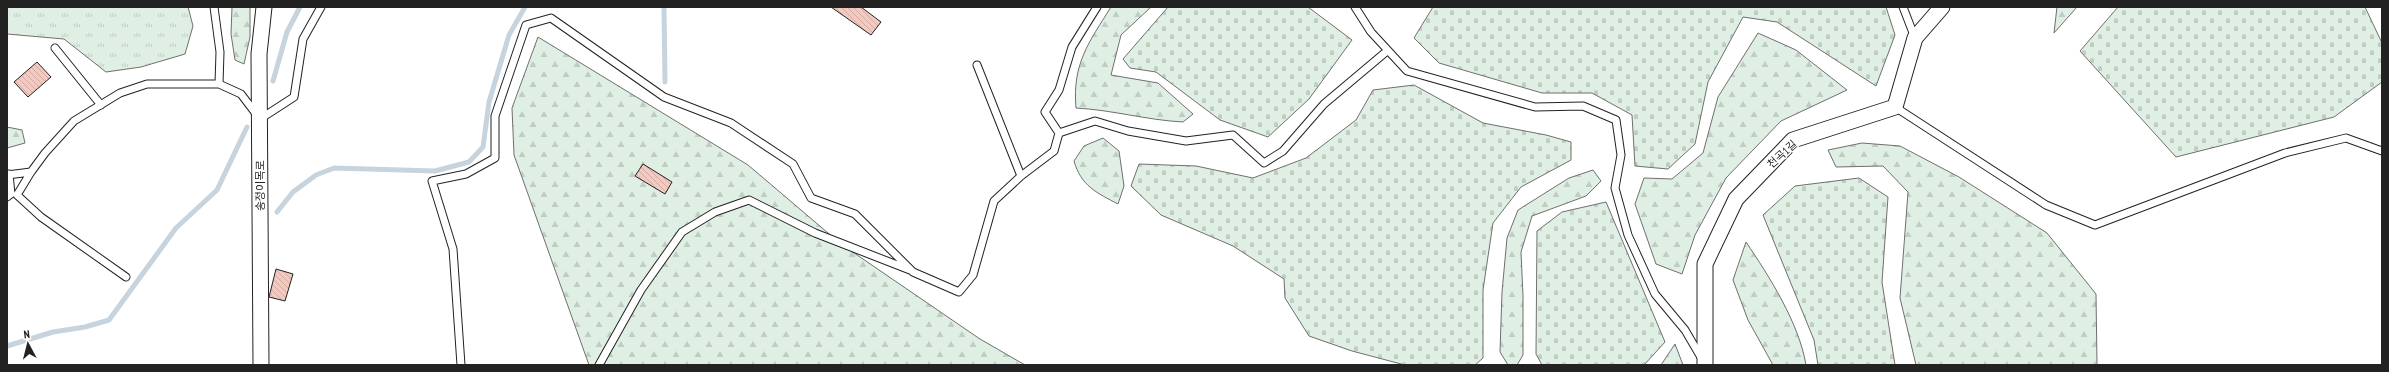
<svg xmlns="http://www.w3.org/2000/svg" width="2389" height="372" viewBox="0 0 2389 372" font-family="'PT Sans Narrow','Noto Sans KR',sans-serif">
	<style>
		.grass { fill: url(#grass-tufts); stroke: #6f6f6f }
		.forest { fill: url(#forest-firs); stroke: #6f6f6f }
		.cemetery { fill: url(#cemetery-stones); stroke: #6f6f6f }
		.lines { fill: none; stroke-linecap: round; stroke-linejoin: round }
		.stream { stroke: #c7d3dd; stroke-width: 5 }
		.building { fill: url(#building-back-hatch); stroke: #222 }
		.lane-casing { stroke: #222; stroke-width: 9 }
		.street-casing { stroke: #222; stroke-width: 17 }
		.lane { stroke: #fff; stroke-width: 7 }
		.street { stroke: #fff; stroke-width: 15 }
		.labels { text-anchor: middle; stroke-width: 3; stroke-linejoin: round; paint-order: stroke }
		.street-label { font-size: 11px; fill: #222; stroke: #fff }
	</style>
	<defs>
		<pattern id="grass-tufts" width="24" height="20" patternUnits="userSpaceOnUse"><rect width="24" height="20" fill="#e0efe3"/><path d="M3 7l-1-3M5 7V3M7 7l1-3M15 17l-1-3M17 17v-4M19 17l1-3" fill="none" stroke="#c0cdc2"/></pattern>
		<pattern id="forest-firs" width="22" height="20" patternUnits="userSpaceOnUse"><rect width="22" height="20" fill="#e0efe3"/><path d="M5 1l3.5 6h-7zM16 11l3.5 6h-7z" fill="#c0cdc2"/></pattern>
		<pattern id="cemetery-stones" width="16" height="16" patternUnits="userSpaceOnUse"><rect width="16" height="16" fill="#e0efe3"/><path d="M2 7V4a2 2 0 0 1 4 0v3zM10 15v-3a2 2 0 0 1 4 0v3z" fill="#c0cdc2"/></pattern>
		<pattern id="building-back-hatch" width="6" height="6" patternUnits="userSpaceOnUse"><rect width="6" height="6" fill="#f3c9c0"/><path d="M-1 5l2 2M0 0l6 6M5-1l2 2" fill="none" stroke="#d0aca5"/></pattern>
	</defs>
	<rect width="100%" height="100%" fill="#fff"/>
	<path class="grass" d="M7 7H188L193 26 185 54 141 67 106 72 64 39 7 34Z"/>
	<path class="forest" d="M232 7H250V37L244 64 235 60 231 34Z
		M1111 7H1151L1121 35 1111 75 1158 83 1193 114 1183 122C1146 120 1113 110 1076 108 1072 64 1089 42 1111 7Z
		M2057 7H2077L2054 33Z
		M1758 33 1796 50 1847 90 1781 121 1726 178 1695 235 1682 274 1656 264 1635 204 1644 178 1672 179 1703 153 1718 97Z
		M538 37 748 165 841 244 980 339 1025 365H589L514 155 512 108Z
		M7 127 22 130 25 143 7 148Z
		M1103 138 1119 151 1124 186 1118 204C1097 193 1081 186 1074 161L1084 146Z
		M1862 143 1900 146 1959 177 2047 233 2096 294 2097 365H1916L1900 298 1908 192 1883 166 1836 167 1828 150Z
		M1593 170 1601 181 1586 196 1532 216 1521 252 1523 296V355L1517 365H1508L1500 352 1502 292 1507 238 1518 210 1569 178Z
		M1746 242C1769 276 1799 323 1806 365H1773L1748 320 1733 280Z
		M1675 344 1683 365H1661Z"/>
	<path class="cemetery" d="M1168 7H1308L1352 40 1309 99 1268 137 1220 120 1156 72 1130 68 1123 59Z
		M1433 7H1886L1895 35 1876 86 1777 22 1743 17 1708 82 1695 144 1668 169 1635 166 1632 115 1592 93H1542L1439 63 1414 38Z
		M2118 7H2365L2382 43V82L2334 117 2176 157 2080 51Z
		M1414 85 1483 123 1546 135 1571 142V160L1521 187 1493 223 1483 290V358L1475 365H1405L1352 351 1309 336 1285 298 1284 279 1233 246 1161 215 1131 186 1139 164 1196 166 1253 178 1306 158 1356 120 1373 90Z
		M1859 178 1888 197 1882 282 1895 365H1818L1814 340 1763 215 1795 186Z
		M1606 202 1665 342 1644 365H1542L1536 354 1537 231 1562 212Z"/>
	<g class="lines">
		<path class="stream" d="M664 7 665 82
			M273 81 287 32 300 7
			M277 212 293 192 316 175 334 168 435 171 469 162 483 147 489 102 509 35 525 7
			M7 346 53 332 85 327 109 320 176 228 217 190 247 127"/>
	</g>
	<path class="building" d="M831 7H861L881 22 871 35Z
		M37 62 51 77 28 97 14 82Z
		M643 164 672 182 665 194 635 176Z
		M276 269 293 274 285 301 269 297Z"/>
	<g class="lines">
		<g class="lane-casing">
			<path id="lane" d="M214 7 220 52 219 84
				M1355 7 1371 32 1407 71 1535 107 1583 106 1616 120 1621 155 1615 188 1628 235 1655 294 1685 330 1702 359
				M1903 7 1915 38
				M55 48 101 105
				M977 65 1021 176
				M1895 107 2046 205 2095 225 2285 153 2346 138 2382 151
				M1059 133 1095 121 1128 131 1186 141 1233 135 1264 163 1283 151 1324 104 1387 51
				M7 175 31 172
				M7 197 11 194 9 174
				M126 277 41 217 17 195 31 172 45 153 74 121 120 93 147 84H219L241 94 260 119 294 97 303 39 321 7
				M461 365 453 249 432 181 466 174 495 158V116L526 25 551 18 664 97 731 123 793 164 811 198 855 214 913 272 959 292 973 275 994 201 1021 176 1054 151 1059 133 1045 112 1059 90 1072 47 1097 7
				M599 365 641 290 682 232 715 212 749 200 815 233 910 270"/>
		</g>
		<g class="street-casing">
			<path id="street" d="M261 365 259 54 264 7
				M1705 365V264L1736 199 1793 140 1895 107 1915 38 1942 7"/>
		</g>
		<use href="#lane" class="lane"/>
		<use href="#street" class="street"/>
	</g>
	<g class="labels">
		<g class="street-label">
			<text transform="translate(1782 154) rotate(-42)" y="4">천곡1길</text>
			<text transform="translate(260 186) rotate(-90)" y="4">송정이목로</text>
		</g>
	</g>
	<rect width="2389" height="372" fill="none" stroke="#222222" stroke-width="16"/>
	<g transform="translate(28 344) rotate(353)" stroke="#ffffff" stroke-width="3" paint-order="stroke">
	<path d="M0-3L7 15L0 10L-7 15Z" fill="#222222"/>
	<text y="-6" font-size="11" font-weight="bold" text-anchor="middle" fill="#222222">N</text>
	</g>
</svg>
